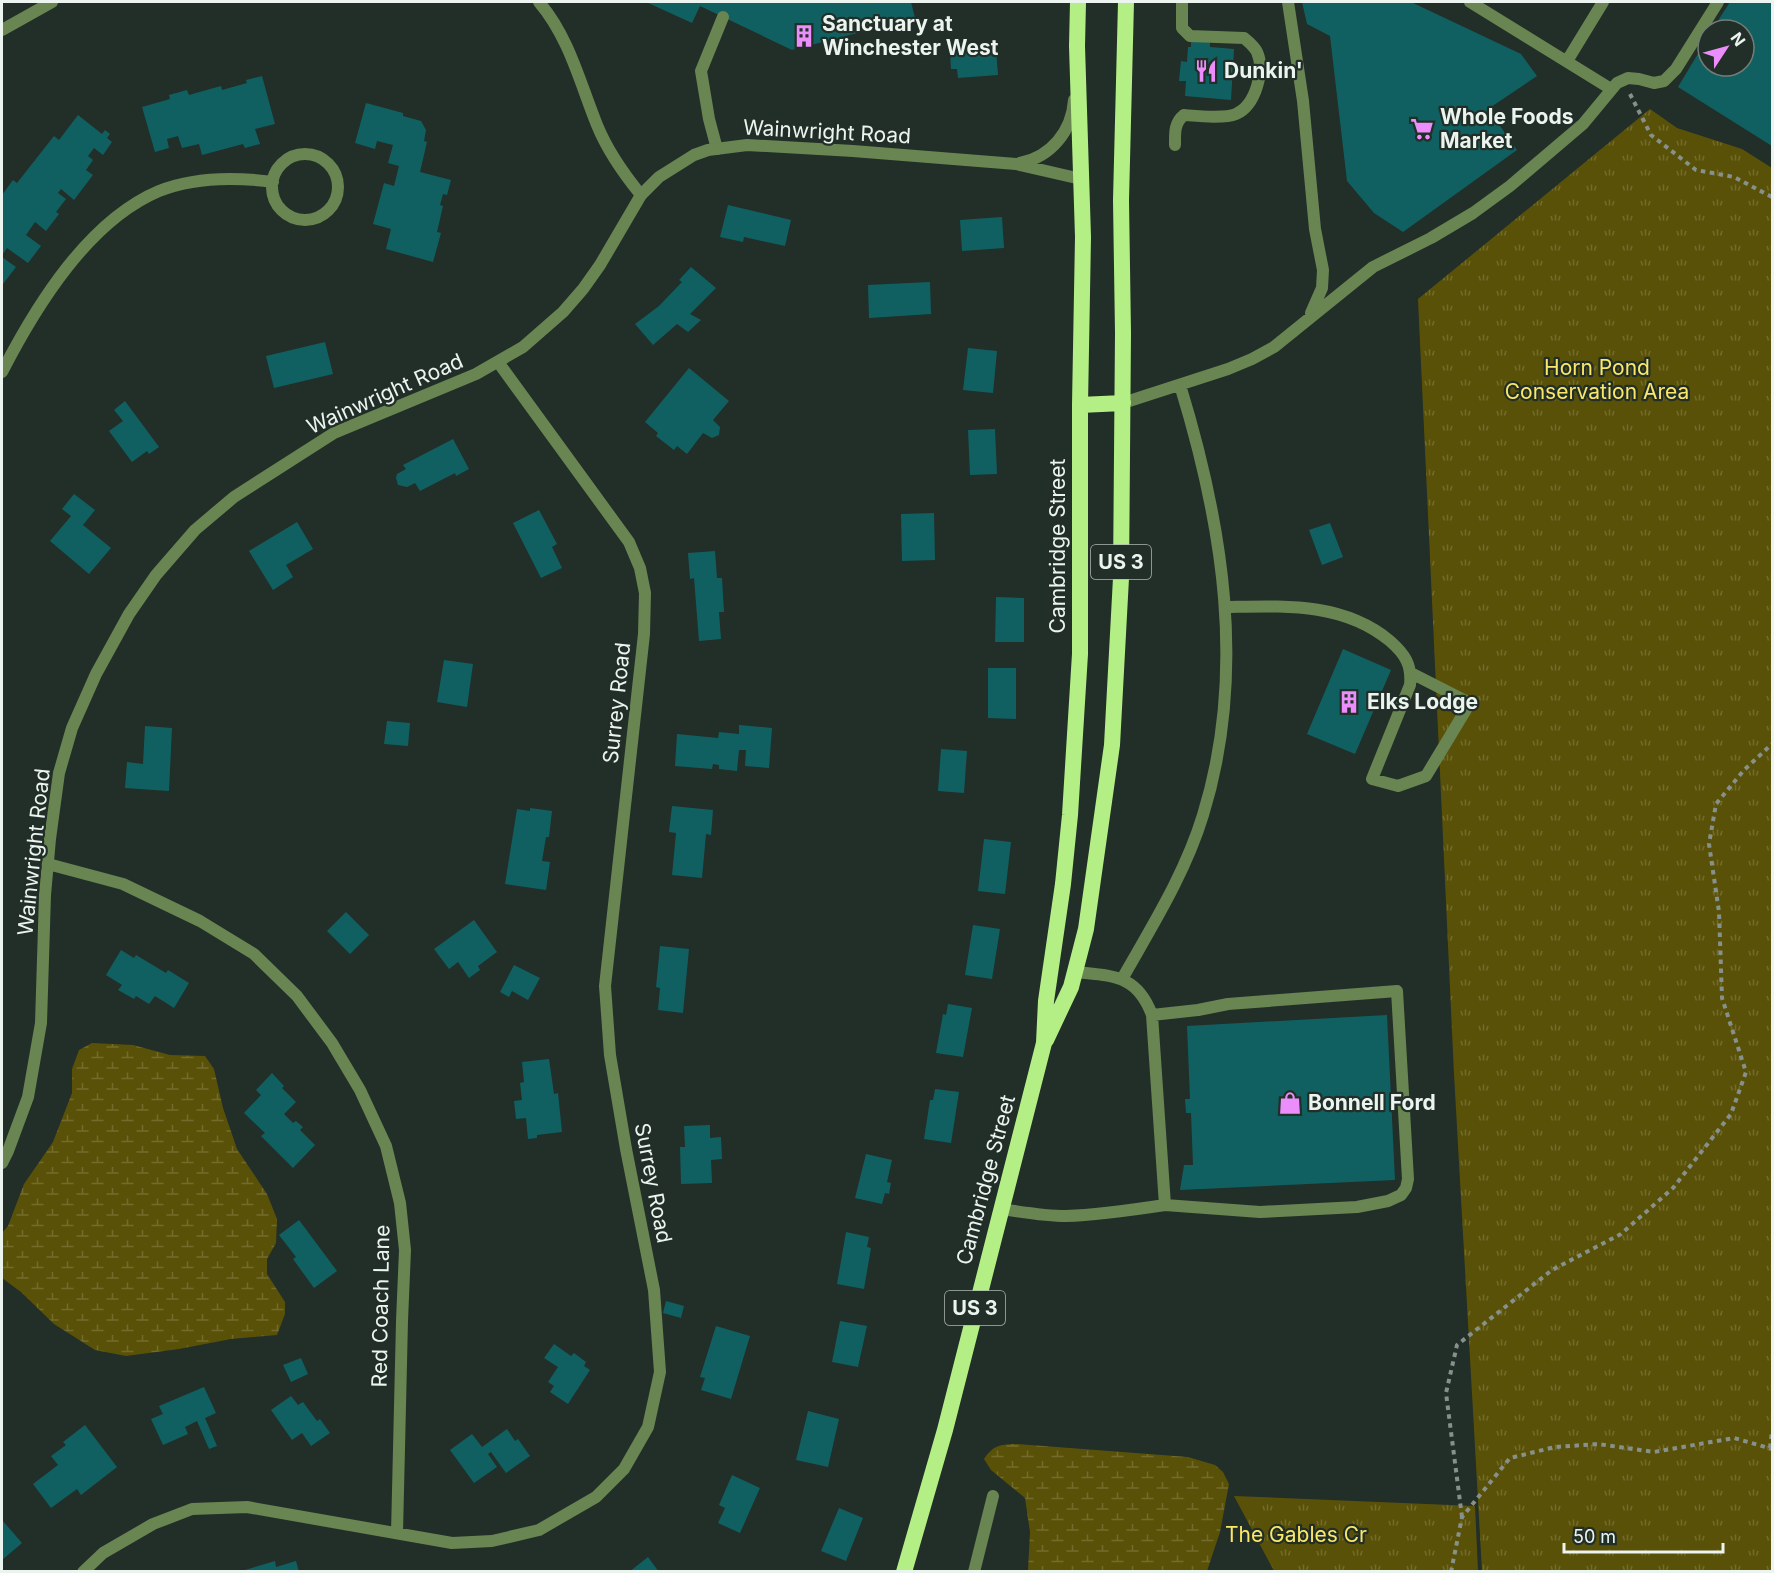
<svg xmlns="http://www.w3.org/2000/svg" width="1774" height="1573" viewBox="0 0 1774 1573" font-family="Inter,sans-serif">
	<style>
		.wetland { fill: url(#wetland-marsh) }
		.park { fill: url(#park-tufts) }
		.building { fill: #116061 }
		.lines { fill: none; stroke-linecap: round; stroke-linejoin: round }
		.path { stroke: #87918c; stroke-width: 4; stroke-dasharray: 4.5 4.5; stroke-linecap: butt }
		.service { stroke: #688552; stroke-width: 12 }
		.minor { stroke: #688552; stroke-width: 12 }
		.trunk { stroke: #b4ef86; stroke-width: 16 }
		.labels { text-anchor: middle; stroke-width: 4.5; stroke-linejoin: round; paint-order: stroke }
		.shield { fill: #222e28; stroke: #afb9b4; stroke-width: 1.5 }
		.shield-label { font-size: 20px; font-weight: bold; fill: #ecf4f0 }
		.poi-label { font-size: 21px; font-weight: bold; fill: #ecf4f0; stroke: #222e28; text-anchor: start }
		.street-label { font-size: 21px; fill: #ecf4f0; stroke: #222e28 }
		.park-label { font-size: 21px; fill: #fae767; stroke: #222e28 }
	</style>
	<defs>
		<pattern id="wetland-marsh" width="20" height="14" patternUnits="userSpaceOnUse" patternTransform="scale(1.5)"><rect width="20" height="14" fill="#5a5108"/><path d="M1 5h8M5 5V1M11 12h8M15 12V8" fill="none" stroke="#726b2c"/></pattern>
		<pattern id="park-tufts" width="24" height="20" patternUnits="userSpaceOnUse" patternTransform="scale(1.5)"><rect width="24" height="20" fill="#5a5108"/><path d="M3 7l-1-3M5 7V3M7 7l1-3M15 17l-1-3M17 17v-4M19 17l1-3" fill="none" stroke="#726b2c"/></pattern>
	</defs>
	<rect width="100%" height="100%" fill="#222e28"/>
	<path class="wetland" d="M92 1043 133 1045 170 1055 205 1056 214 1069 223 1108 237 1149 267 1194 277 1219 276 1243 267 1259V1274L285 1302V1314L277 1335 231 1339 179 1349 126 1356 95 1350 54 1324 21 1292 2 1278V1233L8 1226 24 1184 53 1142 72 1093V1069L79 1050Z
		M1017 1444 1188 1457 1215 1465 1223 1472 1229 1484 1220 1532 1207 1571H1028L1030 1532 1025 1498 991 1470 984 1459C993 1445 1002 1444 1017 1444Z"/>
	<path class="park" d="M1650 109 1677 128 1742 149 1772 168V1571H1482L1454 1074 1418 299Z
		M1234 1496 1475 1506 1478 1571H1274Z"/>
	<path class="building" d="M646 2H911L915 18 792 50 700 6 692 23Z
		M1302 2H1411L1521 54 1537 76 1488 109 1517 150 1403 232 1374 213 1347 181 1330 36 1307 24Z
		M1730 2H1772V146L1678 87 1708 37V66H1744V30H1712Z
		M1191 39 1210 41V47L1234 49 1231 100 1185 96 1186 81H1179L1181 61 1187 62 1188 47H1191Z
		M996 48 998 75 958 78 957 69H951L950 52Z
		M262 76 275 124 255 129 260 144 245 148 243 144 202 155 199 144 182 148 178 136 167 139 169 148 155 152 142 107 170 99 169 95 187 90 189 95 221 86 222 90 247 83 246 80Z
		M366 103 403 113V116L421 121 426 130 424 141 427 142 420 172 451 180 447 195 443 194 440 205 443 206 437 232 441 233 433 262 386 249 391 229 373 224 384 183 394 186 399 166 388 163 393 145 377 141 375 149 355 143Z
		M78 115 102 134 105 130 110 134 107 138 112 142 103 155 94 148 88 156 93 160 86 170 93 175 74 200 61 189 58 193 66 199 56 212 59 214 46 231 35 222 26 235 41 246 28 263 7 248 2 255V195L13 180 17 183 54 136 59 140Z
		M728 205 791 220 785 246 744 237 743 242 720 237Z
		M1002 217 1004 248 962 251 960 220Z
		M2 257 16 267 3 284 2 283Z
		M691 267 716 288 690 314 701 320 688 332 677 324 653 345 635 324 659 306 682 282 679 280Z
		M930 282 931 314 869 318 868 285Z
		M325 342 333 374 274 388 266 356Z
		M968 348 997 351 993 393 963 390Z
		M689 368 729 401 713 420 720 427 719 435 712 438 703 433 687 454 677 446 674 450 656 436 658 433 645 422Z
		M125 401 159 447 149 454 147 451 132 462 109 431 123 421 114 410Z
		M995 429 997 474 970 475 968 430Z
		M453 439 469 469 456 476 455 473 420 491 415 483 407 487 398 485 396 478 397 474 406 469 403 465Z
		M74 494 95 510 83 525 111 548 89 574 50 541 71 516 62 509Z
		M539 510 557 544 552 547 562 568 541 578 513 523Z
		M934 513 935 560 902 561 901 514Z
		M297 522 313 549 286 565 293 577 273 590 249 551Z
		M1330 523 1343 557 1322 565 1309 530Z
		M715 551 717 578H722L724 612H719L721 639 699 641 694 578 690 579 688 553Z
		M996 597 1024 598V642H995Z
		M1343 649 1391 670 1355 754 1307 734Z
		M444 660 473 664 467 707 437 702Z
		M988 668H1016V719L988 718Z
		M387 721 410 723 408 746 384 744Z
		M739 725 772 728 769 768 745 766 746 750H739L737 771 719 769V765L713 764 712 769 675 766 677 734 718 738 719 732 739 734Z
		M145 726 172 728 169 791 125 788 127 762 143 764Z
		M941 749 967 751 964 793 938 791Z
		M672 806 713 810 711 835 706 834 702 878 672 875 676 833 669 832Z
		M530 808 552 811 549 837H546L542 861 550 862 546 890 505 884 517 809 530 811Z
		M984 839 1011 842 1005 894 978 891Z
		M346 912 369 935 350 954 327 931Z
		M474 920 497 952 478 966 480 970 469 978 458 962 449 969 434 949Z
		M973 925 1000 929 992 979 965 975Z
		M660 946 689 949 683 1013 658 1010 660 988 656 987Z
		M121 950 134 958 136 955 166 973 168 970 189 983 174 1008 155 996 149 1004 136 996 134 999 118 990 122 985 106 975Z
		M514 965 540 978 528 1000 512 991 509 997 500 992Z
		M948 1004 972 1008 963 1057 936 1053 943 1014 946 1015Z
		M1387 1015 1395 1180 1180 1190 1184 1165H1193L1191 1113H1186L1185 1099H1190L1187 1026Z
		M549 1059 554 1094 558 1093 562 1132 537 1135V1138L528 1139 526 1118 516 1119 514 1101 522 1100 520 1083 524 1082 522 1062Z
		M272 1073 284 1086 282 1088 296 1102 284 1114 293 1123 296 1121 303 1127 300 1130 315 1145 293 1168 261 1136 265 1133 244 1113 261 1095 256 1090Z
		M935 1089 959 1092 951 1143 924 1139 930 1100H933Z
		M710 1125V1138L721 1137 722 1159 711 1160 712 1183 681 1184 680 1147H685L684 1126Z
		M866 1154 892 1160 887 1182 891 1183 889 1194 885 1193 882 1204 855 1198Z
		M299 1220 337 1271 314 1288 293 1259 296 1257 279 1235Z
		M846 1232 869 1237 867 1247 871 1248 864 1289 837 1284Z
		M666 1301 684 1306 681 1318 663 1313Z
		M840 1321 867 1326 858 1367 832 1362Z
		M716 1326 750 1336 731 1399 701 1390 705 1378 700 1377Z
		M554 1344 571 1356 574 1353 586 1362 584 1366 590 1370 568 1404 550 1392 554 1386 548 1382 558 1367 544 1358Z
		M301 1358 308 1374 291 1382 283 1365Z
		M204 1387 216 1413 205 1418 217 1446 209 1449 197 1421 185 1427 188 1434 163 1445 151 1419 163 1414 159 1406Z
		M291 1396 298 1405 303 1402 317 1421 320 1419 330 1433 311 1446 302 1433 292 1440 271 1410Z
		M808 1411 839 1419 828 1467 796 1460Z
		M85 1425 117 1467 81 1495 77 1489 51 1508 33 1484 58 1465 51 1456 66 1445 63 1442Z
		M507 1429 515 1441 518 1439 530 1456 506 1473 491 1452 488 1454 497 1467 474 1483 450 1450 472 1434 482 1447Z
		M732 1475 760 1488 740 1533 718 1523 725 1508 719 1505Z
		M839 1508 863 1518 846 1561 821 1551Z
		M2 1520 22 1543 2 1560Z
		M648 1557 659 1572H629Z
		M275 1561 276 1567 296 1561 299 1572H238Z"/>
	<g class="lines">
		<path class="path" d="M1630 94 1651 135 1696 170 1734 177 1772 197
			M1770 1448 1772 1431
			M1462 1517 1446 1393 1457 1345 1552 1270 1621 1234 1673 1188 1731 1114 1746 1072 1722 998 1719 912 1709 844 1716 804 1744 770 1772 744
			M1451 1572 1462 1517 1510 1458 1555 1447 1598 1444 1654 1452 1734 1438 1772 1449"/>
		<path class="service" d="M539 2C569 37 580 83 597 125 608 152 623 173 641 195
			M1288 2 1303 101 1315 229 1323 270 1322 288 1311 313
			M1470 2 1611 89
			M2 30 52 2
			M1567 61 1603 2
			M1175 145C1175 133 1174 123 1184 115 1197 116 1224 119 1236 114 1256 105 1265 70 1257 52 1254 46 1249 42 1244 38L1190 36 1182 28V4
			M717 149 709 119 701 71 723 17
			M272 187a33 33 0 1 1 66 0a33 33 0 1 1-66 0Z
			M2 372C36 306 88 221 159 191 194 177 236 177 273 182
			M1123 403 1228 369 1252 359 1274 347 1373 267 1431 238 1473 213 1510 186 1583 124 1617 83 1628 78 1639 79 1654 83 1664 81 1676 69 1718 2
			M1226 607C1284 606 1343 602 1390 641 1405 654 1412 665 1410 685L1372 779 1398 786 1426 776 1470 703 1411 673
			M1122 979C1152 926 1185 874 1203 815 1247 673 1223 525 1180 385
			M1152 1015 1198 1010 1228 1004 1397 991 1408 1179 1406 1188 1401 1195 1388 1201 1357 1207 1260 1212 1165 1205
			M1001 1209C1022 1212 1044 1216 1066 1216 1099 1215 1132 1210 1165 1205L1152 1015C1137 974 1112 976 1075 972
			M974 1572 993 1496"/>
		<path class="minor" d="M1020 163C1051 157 1072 131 1074 100
			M48 864 123 884 200 921 254 954 297 996 332 1043 360 1090 386 1146 400 1203 405 1250 402 1321 397 1533
			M2 1163 8 1151 28 1097 41 1023 45 895 50 839 59 773 72 728 96 674 129 614 156 575 195 530 234 497 334 433 476 374 523 347 563 312 583 289 600 265 641 195 659 177 694 155 708 150 747 145 853 151 1016 164 1081 179
			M83 1572 103 1553 153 1524 192 1509 247 1507 452 1543 492 1541 539 1530 596 1497 624 1469 648 1427 660 1372 654 1290 626 1149 610 1055 605 986 644 634 645 593 640 568 629 542 498 362"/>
		<path class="trunk" d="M1080 405 1123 403
			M1046 1040 1071 987 1086 929 1112 745 1121 578 1123 333 1121 200 1126 2
			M904 1572 945 1430 1044 1043 1046 1001 1063 884 1070 815 1080 654V405L1083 237 1077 46 1078 2"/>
	</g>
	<defs>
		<g id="building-bare" transform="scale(1.8)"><path d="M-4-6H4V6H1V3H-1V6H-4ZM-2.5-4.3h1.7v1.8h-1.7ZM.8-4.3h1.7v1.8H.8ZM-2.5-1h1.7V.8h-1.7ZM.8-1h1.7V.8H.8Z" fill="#eb8dfb" stroke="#222e28" stroke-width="2.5" paint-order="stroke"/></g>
		<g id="restaurant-bare" transform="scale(1.8)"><path d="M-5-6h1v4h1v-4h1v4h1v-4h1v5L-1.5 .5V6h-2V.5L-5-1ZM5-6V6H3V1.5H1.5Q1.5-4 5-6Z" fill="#eb8dfb" stroke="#222e28" stroke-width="2.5" paint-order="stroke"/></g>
		<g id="supermarket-bare" transform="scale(1.8)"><path d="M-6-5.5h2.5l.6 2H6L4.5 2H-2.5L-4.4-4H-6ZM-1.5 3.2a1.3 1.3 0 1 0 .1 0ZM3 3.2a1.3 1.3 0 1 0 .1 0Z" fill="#eb8dfb" stroke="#222e28" stroke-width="2.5" paint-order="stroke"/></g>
		<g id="shop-bare" transform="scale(1.8)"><path d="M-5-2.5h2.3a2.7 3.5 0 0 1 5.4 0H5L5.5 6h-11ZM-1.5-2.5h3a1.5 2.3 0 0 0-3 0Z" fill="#eb8dfb" stroke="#222e28" stroke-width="2.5" paint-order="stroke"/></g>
	</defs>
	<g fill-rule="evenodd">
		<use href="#building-bare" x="804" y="36"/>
		<use href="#restaurant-bare" x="1206" y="71"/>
		<use href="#supermarket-bare" x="1422" y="129"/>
		<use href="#building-bare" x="1349" y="702"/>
		<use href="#shop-bare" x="1290" y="1103"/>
	</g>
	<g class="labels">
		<g class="shield">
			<rect x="1091" y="545" width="60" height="34" rx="4.5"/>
			<rect x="945" y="1291" width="60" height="34" rx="4.5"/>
		</g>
		<g class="shield-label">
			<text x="1121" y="569">US 3</text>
			<text x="975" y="1315">US 3</text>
		</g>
		<g class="poi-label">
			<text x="822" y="31">Sanctuary at<tspan x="822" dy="24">Winchester West</tspan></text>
			<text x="1224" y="78">Dunkin'</text>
			<text x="1440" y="124">Whole Foods<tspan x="1440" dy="24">Market</tspan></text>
			<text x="1367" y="709">Elks Lodge</text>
			<text x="1308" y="1110">Bonnell Ford</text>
		</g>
		<g class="street-label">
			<text transform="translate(827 132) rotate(3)" y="7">Wainwright Road</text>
			<text transform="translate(385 394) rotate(-24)" y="7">Wainwright Road</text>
			<text transform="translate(1058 546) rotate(-90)" y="7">Cambridge Street</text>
			<text transform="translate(617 703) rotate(-84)" y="7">Surrey Road</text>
			<text transform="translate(34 852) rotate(-84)" y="7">Wainwright Road</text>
			<text transform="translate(986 1180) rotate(-75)" y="7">Cambridge Street</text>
			<text transform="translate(653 1183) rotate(79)" y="7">Surrey Road</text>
			<text transform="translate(381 1306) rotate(-89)" y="7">Red Coach Lane</text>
		</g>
		<g class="park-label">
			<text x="1597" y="375">Horn Pond<tspan x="1597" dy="24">Conservation Area</tspan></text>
			<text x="1296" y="1542">The Gables Cr</text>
		</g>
	</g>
	<rect width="1774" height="1573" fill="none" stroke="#ecf4f0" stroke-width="6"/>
	<g transform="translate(1726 48) rotate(54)"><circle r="28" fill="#222e28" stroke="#737d78" stroke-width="1.5"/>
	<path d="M0-4.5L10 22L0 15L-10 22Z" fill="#eb8dfb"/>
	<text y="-9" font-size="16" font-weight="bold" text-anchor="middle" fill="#ecf4f0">N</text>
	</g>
	<path d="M1564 1543v9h159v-9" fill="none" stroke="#ecf4f0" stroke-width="3"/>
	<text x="1573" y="1543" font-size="18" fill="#ecf4f0" stroke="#222e28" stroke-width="4.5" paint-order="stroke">50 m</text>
</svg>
